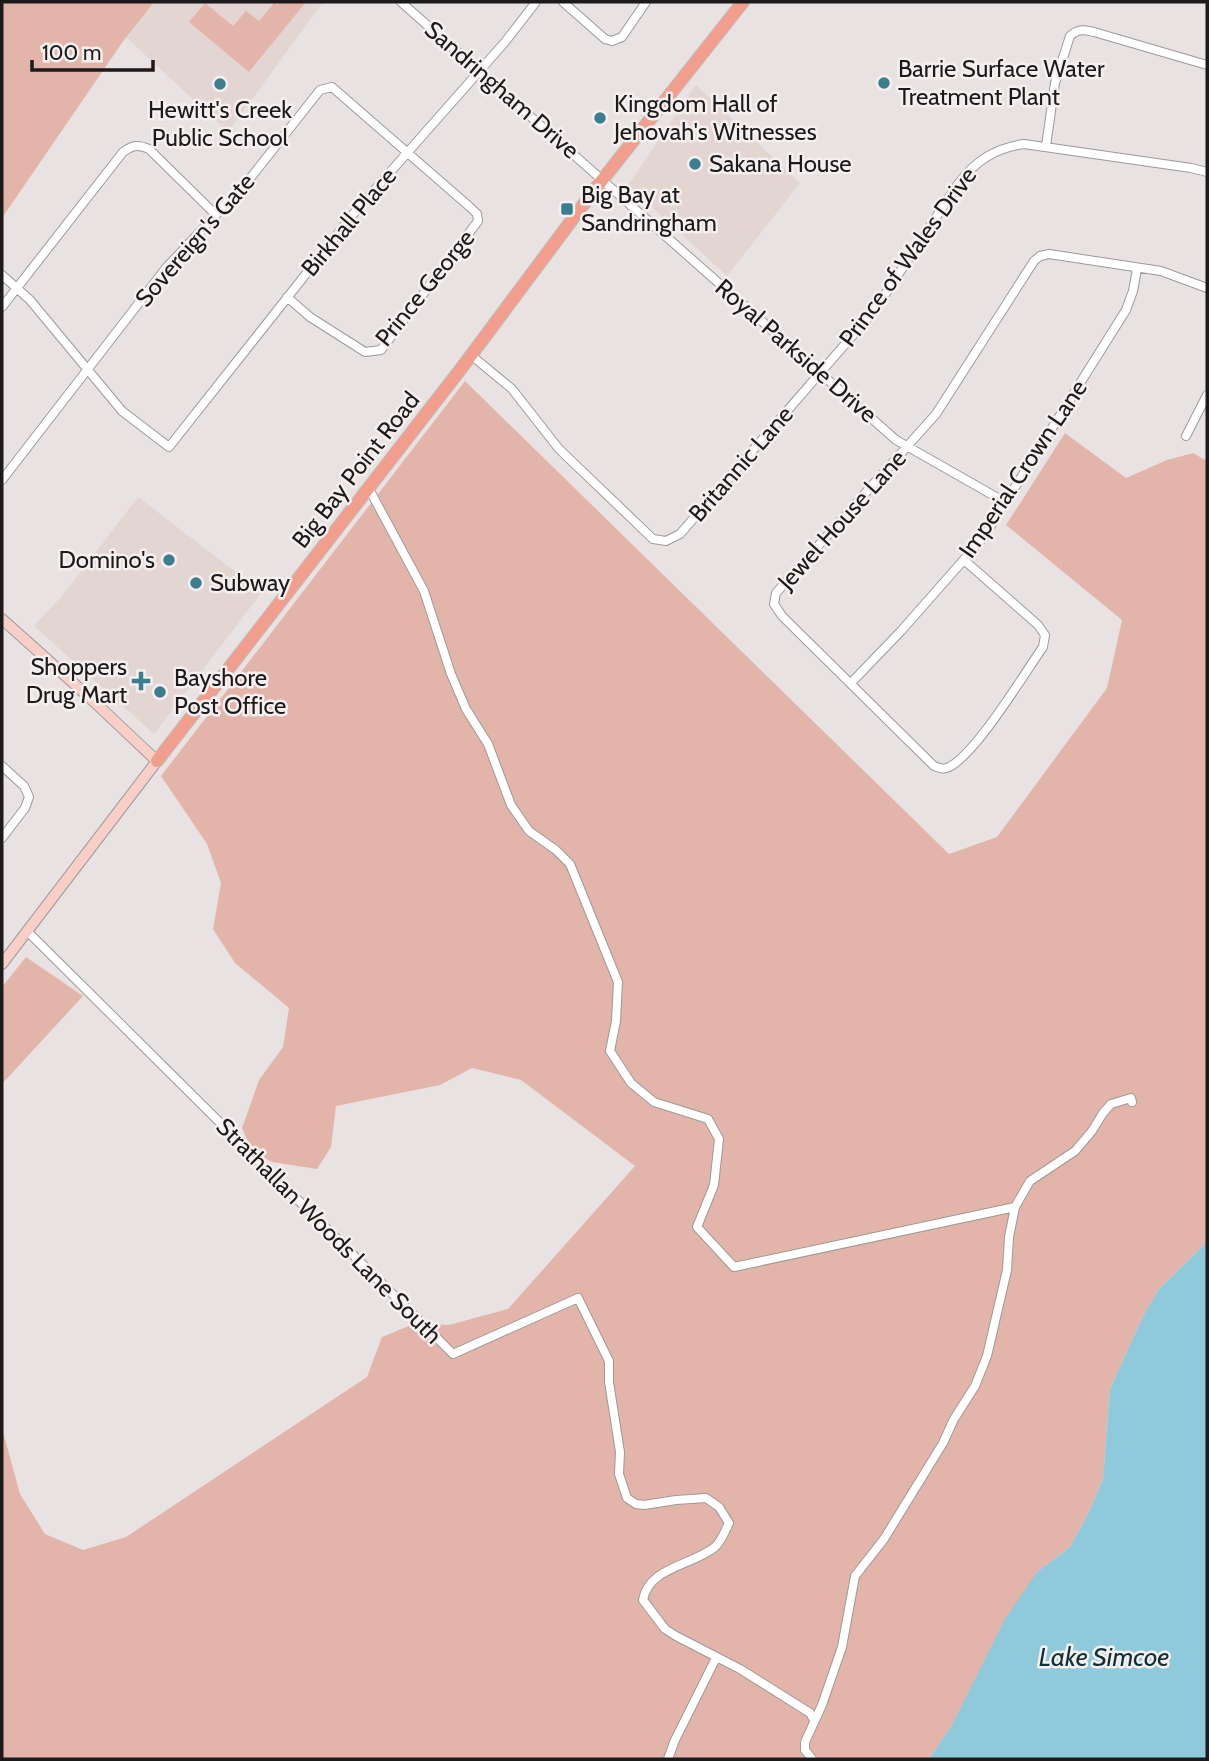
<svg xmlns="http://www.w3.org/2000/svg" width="1209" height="1761" viewBox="0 0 1209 1761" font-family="Cabin,sans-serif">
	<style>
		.built { fill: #e3d5d2 }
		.green { fill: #e3b5aa }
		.water { fill: #8ecadb }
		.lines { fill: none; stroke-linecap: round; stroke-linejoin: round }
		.street-casing { stroke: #9d9998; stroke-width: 10 }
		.secondary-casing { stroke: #9d9998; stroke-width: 12 }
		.primary-casing { stroke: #bfbfbf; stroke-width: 14 }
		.street { stroke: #fff; stroke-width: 8 }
		.secondary { stroke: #f8cfc6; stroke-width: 10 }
		.primary { stroke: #f19e8d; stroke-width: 12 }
		.poi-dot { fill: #3b7e8f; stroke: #f5f0ef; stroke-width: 2.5 }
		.labels { text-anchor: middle; stroke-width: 5; stroke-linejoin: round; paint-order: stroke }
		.poi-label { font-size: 24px; fill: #1c1a1a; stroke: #f5f0ef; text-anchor: start }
		.street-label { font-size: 24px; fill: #1c1a1a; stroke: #f5f0ef }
		.water-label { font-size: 26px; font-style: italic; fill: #123038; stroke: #f5f0ef }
	</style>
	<rect width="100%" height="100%" fill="#e8e3e2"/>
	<path class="built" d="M153 2H323L228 132 126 37Z
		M696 85 800 183 727 276 628 185Z
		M138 497 262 592 154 734 34 626 62 596Z"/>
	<path class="green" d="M2 2H154L124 40 2 218Z
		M280 2H306L249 72 189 22 205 3 233 26 246 11 259 21 274 3 277 5Z
		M465 381 949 854 997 837 1107 688 1122 620 1006 525 1065 433 1126 478 1167 460 1193 453 1207 461V1242L1159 1289 1142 1318 1110 1389 1103 1479 1089 1512 1070 1547 1037 1572 952 1725 929 1759H2V1428L20 1494 45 1534 83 1550 126 1537 367 1377 382 1337 416 1323 449 1325 508 1309 635 1166 521 1080 472 1068 440 1085 336 1106 331 1147 317 1169 272 1162 252 1151 242 1128 259 1080 283 1047 289 1008 235 963 213 929 221 883 207 844 161 776Z
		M26 957 83 996 2 1084V987Z"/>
	<path class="water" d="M1207 1242V1759H929L952 1725 1005 1619 1037 1572 1070 1547 1089 1512 1103 1479 1110 1389 1142 1318 1159 1289Z"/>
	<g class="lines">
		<g class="street-casing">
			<path id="street" d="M401 2 896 440 1005 502
				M563 2 605 39 612 41 622 37 646 2
				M1046 146 1055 83 1070 36C1079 28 1084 30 1094 32L1207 65
				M2 275 30 300 122 411 169 447 355 212 505 42 536 2
				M2 307 123 152C133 145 138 144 149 149L216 215
				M471 355 512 389 559 449 653 539 666 541 680 534 874 311 958 184C976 160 996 148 1024 144L1191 168 1207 172
				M1186 436 1207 395
				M2 480 166 268 252 176 320 90 332 87 471 208 477 214 478 221 381 350 365 352 310 317 287 297
				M368 487 424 591 451 674 466 709 488 744 511 805 529 831 556 850 570 864 618 982 616 1021 610 1051 631 1083 654 1102 708 1119 719 1139 714 1185 697 1227 734 1267 1015 1207
				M964 560 1038 625 1045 635 1043 647C1024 674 976 754 949 767 943 770 940 768 934 766L782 616 774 604 776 593 936 414 1034 261 1040 256 1049 254 1161 271 1207 288
				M851 683 901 631 983 538 1126 310 1133 291 1137 269
				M2 766 24 786 29 797 25 808 2 838
				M27 931 453 1354 578 1298 609 1361V1382L620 1452 619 1474 627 1498 636 1504 644 1505 676 1500 706 1498 719 1507 729 1523C725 1531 721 1542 715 1547 691 1566 649 1567 643 1600L665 1629 676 1636 740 1669 810 1713 814 1720
				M668 1759 675 1740 716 1658
				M812 1759 805 1750V1742L822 1705 842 1647 855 1576 884 1539 943 1443 954 1419 975 1386 987 1356 1007 1270 1009 1237 1015 1207 1030 1181 1075 1151 1092 1131 1103 1113 1111 1104 1131 1098 1132 1102"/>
		</g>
		<g class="secondary-casing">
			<path id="secondary" d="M2 619 89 697 157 761 2 964"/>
		</g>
		<g class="primary-casing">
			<path id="primary" d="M157 761 460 370 592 193 743 2"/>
		</g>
		<use href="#street" class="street"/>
		<use href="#secondary" class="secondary"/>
		<use href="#primary" class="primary"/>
	</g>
	<g class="poi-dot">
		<circle cx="884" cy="83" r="7"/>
		<circle cx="220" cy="84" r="7"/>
		<circle cx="600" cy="118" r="7"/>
		<circle cx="695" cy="164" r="7"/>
		<rect x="560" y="202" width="14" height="14" rx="3.5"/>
		<circle cx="169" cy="560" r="7"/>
		<circle cx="196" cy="583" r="7"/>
		<path d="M137.5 670.5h7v7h7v7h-7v7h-7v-7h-7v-7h7z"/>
		<circle cx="160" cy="692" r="7"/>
	</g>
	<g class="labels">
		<g class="poi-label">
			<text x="898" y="77">Barrie Surface Water<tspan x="898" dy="28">Treatment Plant</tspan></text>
			<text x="614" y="112">Kingdom Hall of<tspan x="614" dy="28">Jehovah's Witnesses</tspan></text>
			<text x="220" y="118" text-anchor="middle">Hewitt's Creek<tspan x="220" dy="28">Public School</tspan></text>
			<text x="709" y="172">Sakana House</text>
			<text x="581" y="203">Big Bay at<tspan x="581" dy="28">Sandringham</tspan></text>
			<text x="155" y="568" text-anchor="end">Domino's</text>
			<text x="210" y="591">Subway</text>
			<text x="127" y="675" text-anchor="end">Shoppers<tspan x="127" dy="28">Drug Mart</tspan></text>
			<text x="174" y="686">Bayshore<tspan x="174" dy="28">Post Office</tspan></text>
		</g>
		<g class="street-label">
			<text transform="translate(502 90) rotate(41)" y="8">Sandringham Drive</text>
			<text transform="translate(349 222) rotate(-50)" y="8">Birkhall Place</text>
			<text transform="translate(195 240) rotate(-49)" y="8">Sovereign's Gate</text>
			<text transform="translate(908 257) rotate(-54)" y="8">Prince of Wales Drive</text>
			<text transform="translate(425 288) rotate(-51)" y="8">Prince George</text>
			<text transform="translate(796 351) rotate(41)" y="8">Royal Parkside Drive</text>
			<text transform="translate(741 464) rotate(-49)" y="8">Britannic Lane</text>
			<text transform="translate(1023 469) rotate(-56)" y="8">Imperial Crown Lane</text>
			<text transform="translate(356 470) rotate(-52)" y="8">Big Bay Point Road</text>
			<text transform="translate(842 520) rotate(-48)" y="8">Jewel House Lane</text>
			<text transform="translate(329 1231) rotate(45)" y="8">Strathallan Woods Lane South</text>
		</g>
		<g class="water-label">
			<text x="1104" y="1666">Lake Simcoe</text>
		</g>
	</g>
	<rect width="1209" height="1761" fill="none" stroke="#1c1a1a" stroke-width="7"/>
	<path d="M32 60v10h121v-10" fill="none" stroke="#1c1a1a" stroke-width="3.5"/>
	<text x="42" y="60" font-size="21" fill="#1c1a1a" stroke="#f5f0ef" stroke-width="5" paint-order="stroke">100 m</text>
</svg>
